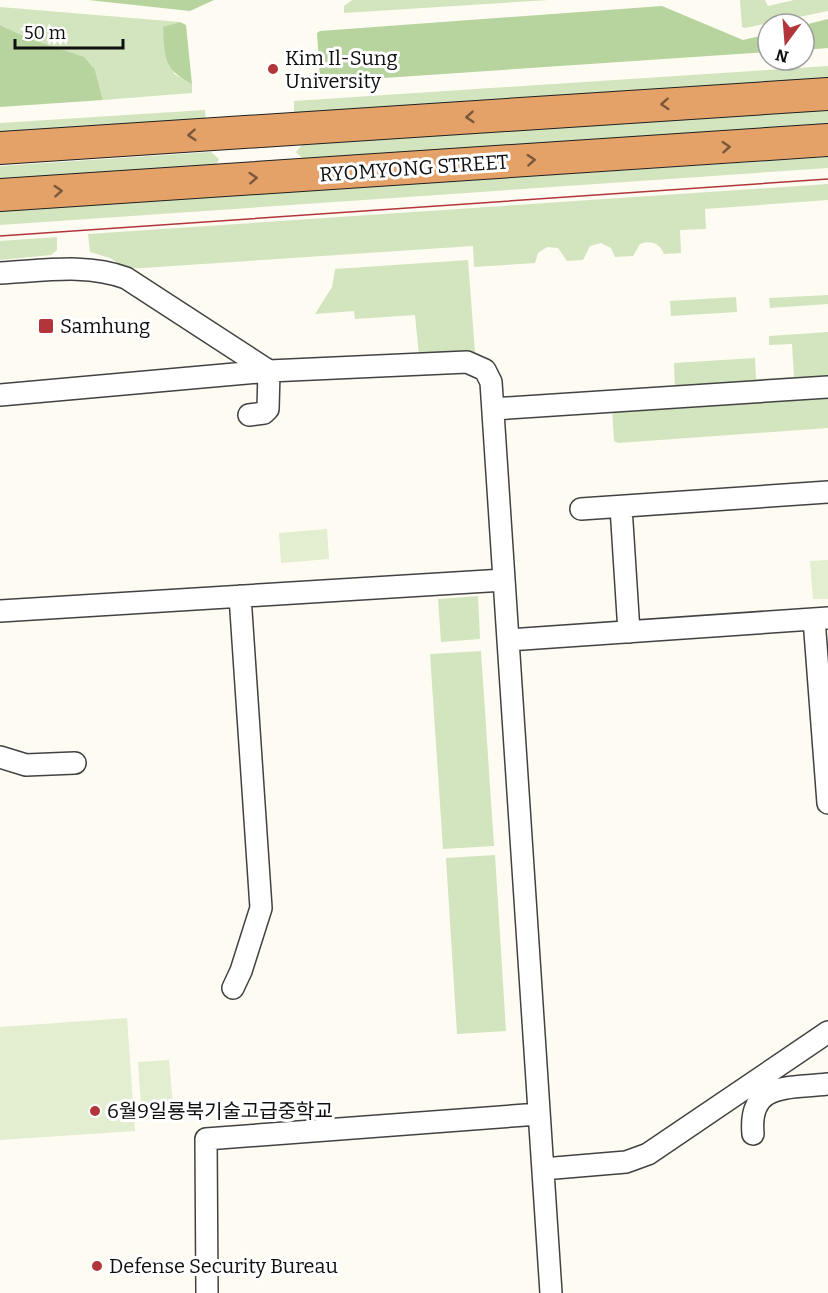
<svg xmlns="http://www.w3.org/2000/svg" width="828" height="1293" viewBox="0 0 828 1293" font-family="Bitter,'Noto Sans KR',serif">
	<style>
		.green { fill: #d2e5be }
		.forest { fill: #b7d49f }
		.pitch { fill: #e3edcf }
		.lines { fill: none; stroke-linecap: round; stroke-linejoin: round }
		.minor-casing { stroke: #424242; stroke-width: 24 }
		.highway-casing { stroke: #202020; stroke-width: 34 }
		.minor { stroke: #fff; stroke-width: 21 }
		.highway { stroke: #e5a268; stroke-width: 32 }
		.tram { stroke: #b1353a; stroke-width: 1.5 }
		.oneway { stroke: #7a583c }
		.poi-dot { fill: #b1353a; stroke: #fff; stroke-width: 2 }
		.labels { text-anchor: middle; stroke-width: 6; stroke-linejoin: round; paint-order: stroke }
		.poi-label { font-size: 20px; fill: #0f0f0f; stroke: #fff; text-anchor: start }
		.street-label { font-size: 20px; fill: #0f0f0f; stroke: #fff }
	</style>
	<rect width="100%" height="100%" fill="#fefbf2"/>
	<path class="green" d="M352 0H549L344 13V6Z
		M740 0H765L768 6 794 0H828V11L745 28 742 27Z
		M0 7 180 22 163 28 174 74 192 84V93L103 100 95 70 0 25Z
		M828 66V79L294 113V101Z
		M205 110 206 122 0 135V123Z
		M828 110V124L303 159 296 152 302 145Z
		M211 152 219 159 216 165 0 180V166Z
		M828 157V168L0 225V211Z
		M828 184V200L705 209 706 229 680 230 681 253 664 254C660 243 650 240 640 244L633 256 615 257 611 248 601 243 590 246 583 260 567 261 558 248 547 247 538 253 535 263 474 267 473 246 127 269 110 258 90 252 88 234Z
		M57 237V250L51 255 0 260V241Z
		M468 260 475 352 419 356 415 315 355 319 354 311 315 314 332 287 335 269Z
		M828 295V304L770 308 769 298Z
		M736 297 737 312 671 316 670 301Z
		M828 332V380L675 389 674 363 755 358 756 379 794 377 792 344 769 345V336Z
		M828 394V428L618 443 614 441 612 408Z
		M478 596 480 639 441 642 438 599Z
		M481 651 494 846 443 849 430 654Z
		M495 855 506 1031 457 1034 446 858Z"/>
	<path class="forest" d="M88 0H214L190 11Z
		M662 6 743 40 768 34V52L325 82 320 79 317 33 320 31Z
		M828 19V48L804 50V25Z
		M180 22 186 25 192 84C163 69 165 58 163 27Z
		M0 25 30 39 84 57 95 70 103 100 0 107Z"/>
	<path class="pitch" d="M327 529 329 559 281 563 279 533Z
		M828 560V599H813L810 561Z
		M127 1018 135 1131 0 1140V1027Z
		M169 1060 174 1117 142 1120 138 1062Z"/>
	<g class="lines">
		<g class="minor-casing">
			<path id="minor" d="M0 273C42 271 86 263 126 278L269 371 268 409 264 413 249 415
				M0 395 269 371 467 362 485 370 491 382 551 1293
				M493 409 828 387
				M621 507 629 632
				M581 509 828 492
				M0 611 504 580
				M814 619 828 803
				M508 640 828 618
				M0 757 26 765 75 763
				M233 988 241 971 261 908 240 596
				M753 1134C748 1081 789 1089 828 1084
				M543 1169 626 1162 648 1154 828 1032
				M207 1293 206 1139 539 1114"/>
		</g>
		<g class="highway-casing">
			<path id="highway" d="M0 148 828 94
				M0 195 828 140"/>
		</g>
		<use href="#minor" class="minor"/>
		<use href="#highway" class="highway"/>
		<path class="tram" d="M0 236 828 179"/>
	</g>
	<defs><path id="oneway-chevron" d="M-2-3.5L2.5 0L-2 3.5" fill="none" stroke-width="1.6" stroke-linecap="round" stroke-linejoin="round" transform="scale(1.5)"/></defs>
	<g class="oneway">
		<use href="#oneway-chevron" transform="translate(665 104) rotate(176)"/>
		<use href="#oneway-chevron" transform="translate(470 117) rotate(176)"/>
		<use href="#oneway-chevron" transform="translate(192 135) rotate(176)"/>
		<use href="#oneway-chevron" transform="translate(726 147) rotate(-4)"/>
		<use href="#oneway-chevron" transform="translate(531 160) rotate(-4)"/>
		<use href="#oneway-chevron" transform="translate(253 178) rotate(-4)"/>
		<use href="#oneway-chevron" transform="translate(58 191) rotate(-4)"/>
	</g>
	<g class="poi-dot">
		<circle cx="273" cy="69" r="6"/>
		<rect x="38" y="318" width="16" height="16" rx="3"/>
		<circle cx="95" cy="1111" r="6"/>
		<circle cx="97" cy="1266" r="6"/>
	</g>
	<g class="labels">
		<g class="poi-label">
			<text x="285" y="65">Kim Il-Sung<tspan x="285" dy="23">University</tspan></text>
			<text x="60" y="333">Samhung</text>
			<text x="107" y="1118">6월9일룡북기술고급중학교</text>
			<text x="109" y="1273">Defense Security Bureau</text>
		</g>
		<g class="street-label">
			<text transform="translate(414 168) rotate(-4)" y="7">RYOMYONG STREET</text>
		</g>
	</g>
	<g transform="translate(786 42) rotate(196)"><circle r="28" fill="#ffffff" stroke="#9f9f9f" stroke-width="1.5"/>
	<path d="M0-4.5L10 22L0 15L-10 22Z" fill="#b1353a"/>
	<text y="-9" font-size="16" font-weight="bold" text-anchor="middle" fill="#0f0f0f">N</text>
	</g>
	<path d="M15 39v9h108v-9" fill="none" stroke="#0f0f0f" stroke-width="3"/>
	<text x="24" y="39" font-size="18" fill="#0f0f0f" stroke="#ffffff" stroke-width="4.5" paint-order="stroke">50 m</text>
</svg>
